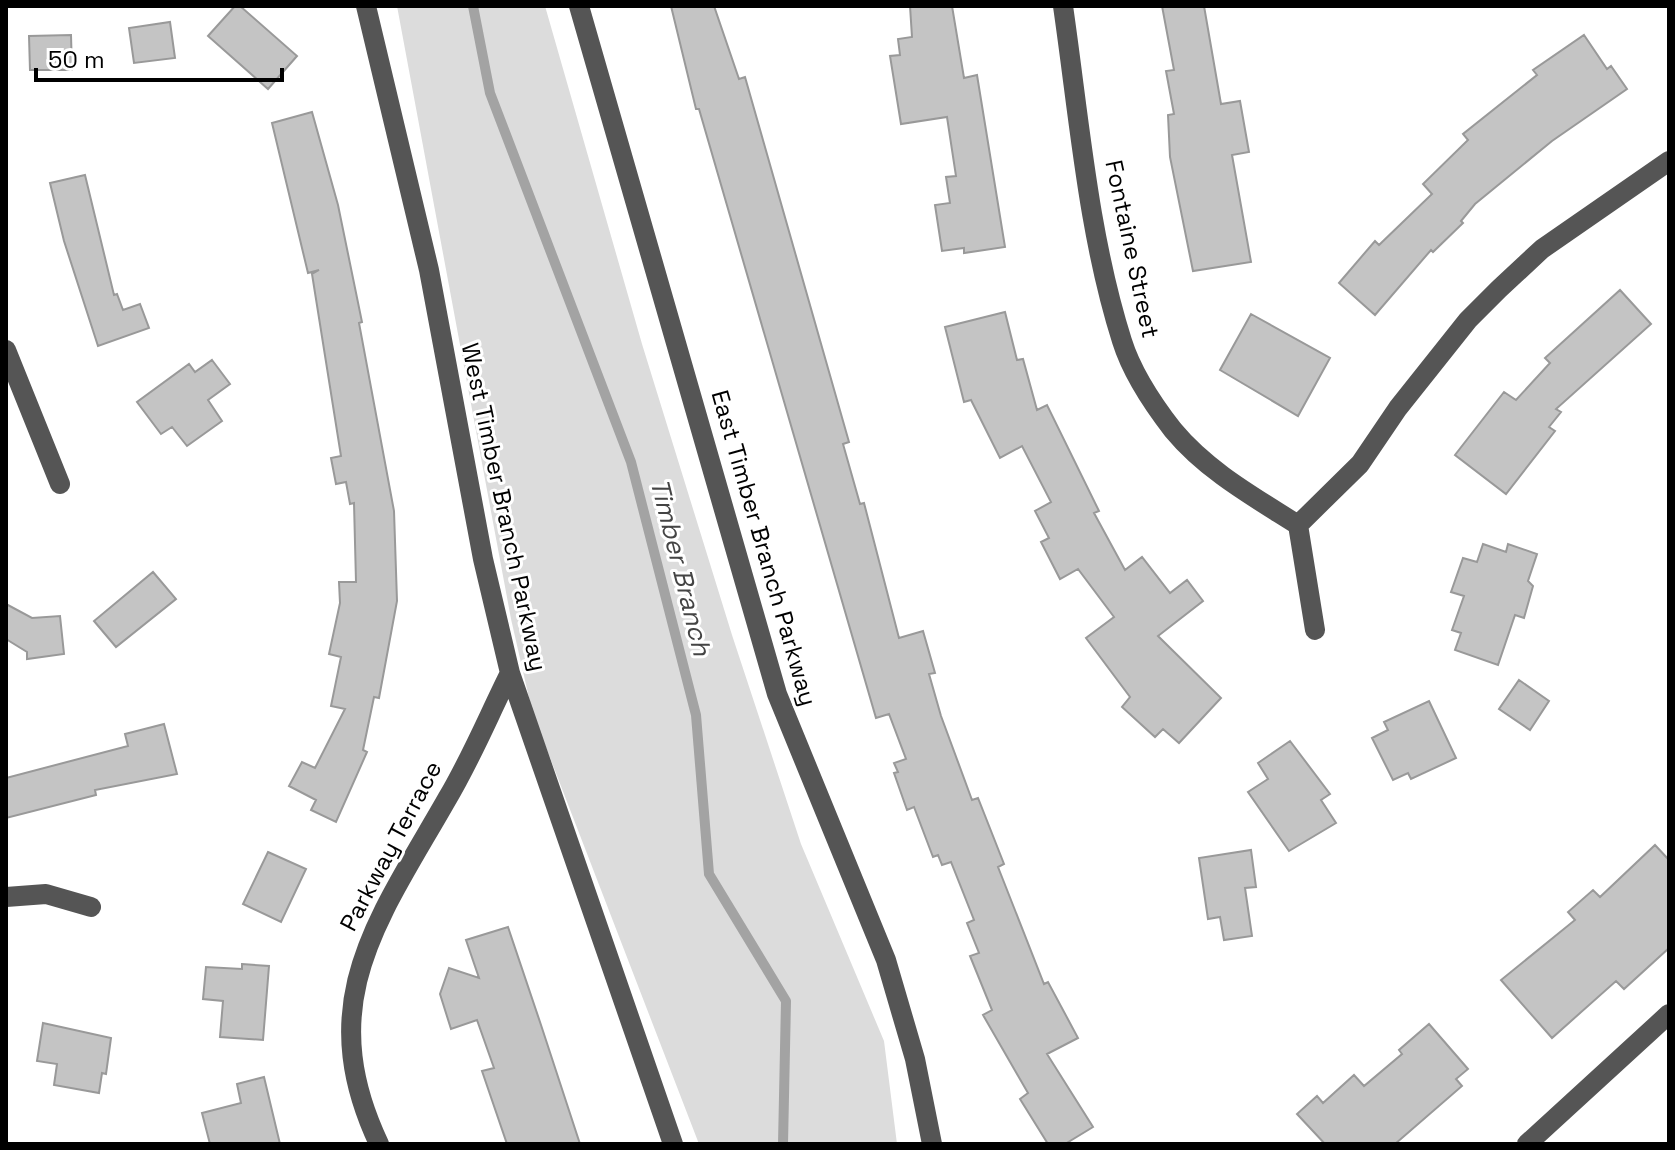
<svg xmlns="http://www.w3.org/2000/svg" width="1675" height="1150" viewBox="0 0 1675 1150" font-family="'Space Grotesk',sans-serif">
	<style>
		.green { fill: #dcdcdc }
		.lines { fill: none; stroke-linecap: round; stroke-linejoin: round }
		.stream { stroke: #a3a3a3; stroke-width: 10 }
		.building { fill: #c4c4c4; stroke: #999; stroke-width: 2 }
		.minor { stroke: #555; stroke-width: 20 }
		.labels { text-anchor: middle; stroke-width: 6; stroke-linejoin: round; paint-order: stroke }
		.street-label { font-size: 24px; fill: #000; stroke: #fff }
		.water-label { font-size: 26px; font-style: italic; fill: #444; stroke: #fff }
	</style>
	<rect width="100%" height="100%" fill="#fff"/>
	<path class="green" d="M397 6H545L642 344 732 635 801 844 884 1041 897 1144H699L532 711 511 619Z"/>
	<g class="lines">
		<path class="stream" d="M473 6 490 93 631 462 696 715 709 874 786 1001 783 1144"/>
	</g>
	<path class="building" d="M235 6H240L297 56 268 89 208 36Z
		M671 6H714L739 79 745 77 849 442 843 444 860 504 864 503 899 638 923 631 935 673 929 674 941 716 972 800 978 798 1004 864 998 867 1044 984 1048 982 1078 1038 1047 1054 1093 1127 1065 1144H1048L1020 1099 1028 1093 983 1015 992 1010 970 956 979 953 967 923 974 920 951 862 942 865 938 855 933 857 914 807 907 810 894 773 898 772 894 763 906 759 889 714 876 718 699 109H696Z
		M910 6H952L964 78 977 75 1005 247 964 253V248L942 251 935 205 950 203 946 177 956 176 947 117 901 124 890 56 900 55 898 39 912 37Z
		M1162 6H1204L1221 104 1240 101 1249 152 1232 155 1251 262 1193 271 1170 157 1168 115 1174 114 1166 71 1174 70Z
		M170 22 175 58 134 63 129 28Z
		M71 35 72 70H30L29 36Z
		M1584 35 1607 69 1611 66 1627 89 1552 141 1475 204 1461 221 1463 223 1433 252 1431 250 1375 315 1339 283 1375 241 1379 245 1432 194 1423 184 1468 140 1463 134 1537 75 1533 70Z
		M312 112 338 205 362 322 359 323 394 511 397 601 379 698 374 697 363 750 367 752 336 822 311 810 316 800 289 786 302 762 315 768 345 709 331 706 341 657 329 654 340 603 339 582H356L354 503 350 504 346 482 336 484 331 458 341 456 312 274 319 270 308 273 272 123Z
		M85 175 114 295 117 294 123 310 140 304 149 328 98 346 64 241 50 183Z
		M1620 290 1651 324 1556 409 1561 412 1549 427 1555 431 1506 494 1455 455 1504 392 1516 400 1550 363 1545 358Z
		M1005 312 1017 360 1023 359 1037 410 1047 405 1099 511 1094 513 1125 570 1142 557 1170 593 1187 580 1203 601 1158 636 1221 698 1179 743 1163 729 1155 737 1122 707 1130 697 1086 638 1114 617 1078 569 1060 579 1041 542 1049 538 1035 511 1051 502 1022 446 1000 458 971 400 964 402 945 327Z
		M1251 314 1330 358 1298 416 1220 370Z
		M212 360 230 384 208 400 222 421 187 446 172 427 161 434 137 402 189 364 195 372Z
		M1483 544 1506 552 1508 544 1537 554 1528 581 1533 586 1524 618 1515 615 1498 665 1455 650 1461 633 1452 630 1464 596 1451 592 1463 558 1477 562Z
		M153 572 176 599 116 647 94 621Z
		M6 604 32 618 60 616 64 654 27 659V652L6 639Z
		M1519 680 1549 701 1530 730 1499 709Z
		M1429 701 1456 758 1411 779 1408 773 1393 780 1372 738 1388 730 1384 722Z
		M164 724 177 774 95 790 96 795 6 818V778L128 746 125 734Z
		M1290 741 1330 794 1321 800 1336 823 1289 851 1248 792 1268 779 1258 763Z
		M1655 845 1669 860V948L1624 989 1616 981 1552 1038 1501 980 1575 920 1568 912 1593 890 1600 897Z
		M1251 850 1256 887 1245 888 1252 936 1224 940 1220 917 1208 919 1199 858Z
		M268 852 306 869 281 922 243 904Z
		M508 927 541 1025 580 1144H507L482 1071 494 1068 477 1020 451 1029 440 994 449 968 479 978 466 940Z
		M242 964 269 966 263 1040 220 1037 223 1001 203 999 206 967 242 969Z
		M43 1023 111 1038 106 1074 102 1073 99 1093 54 1085 57 1064 37 1061Z
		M1429 1024 1468 1069 1456 1079 1462 1086 1395 1144H1325L1297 1114 1317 1096 1323 1103 1354 1075 1364 1086 1402 1054 1399 1050Z
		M264 1077 280 1144H210L202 1113 241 1103 237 1084Z"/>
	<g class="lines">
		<path class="minor" d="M366 6 429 270 483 559 510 673 673 1144
			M579 6 777 694 886 960 915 1059 932 1144
			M1063 6C1079 116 1088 234 1122 341 1132 373 1152 403 1173 430 1207 471 1254 497 1298 525
			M6 350 60 484
			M1315 630 1298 525 1360 464 1398 408 1468 320 1499 289 1542 249 1669 161
			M6 897 46 894 91 907
			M379 1144C312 1002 378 920 447 799 471 759 489 715 510 673
			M1527 1144 1669 1014"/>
	</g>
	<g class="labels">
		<g class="street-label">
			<text transform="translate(1132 249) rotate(78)" y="8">Fontaine Street</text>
			<text transform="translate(504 507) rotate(78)" y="8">West Timber Branch Parkway</text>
			<text transform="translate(764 548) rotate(74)" y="8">East Timber Branch Parkway</text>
			<text transform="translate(391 846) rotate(-62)" y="8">Parkway Terrace</text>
		</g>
		<g class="water-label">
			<text transform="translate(681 567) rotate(76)" y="9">Timber Branch</text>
		</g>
	</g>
	<rect width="1675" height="1150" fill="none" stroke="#000000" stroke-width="16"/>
	<path d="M36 68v12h246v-12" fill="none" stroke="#000000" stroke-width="4"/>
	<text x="48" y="68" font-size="24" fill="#000000" stroke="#ffffff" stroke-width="6" paint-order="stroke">50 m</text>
</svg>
